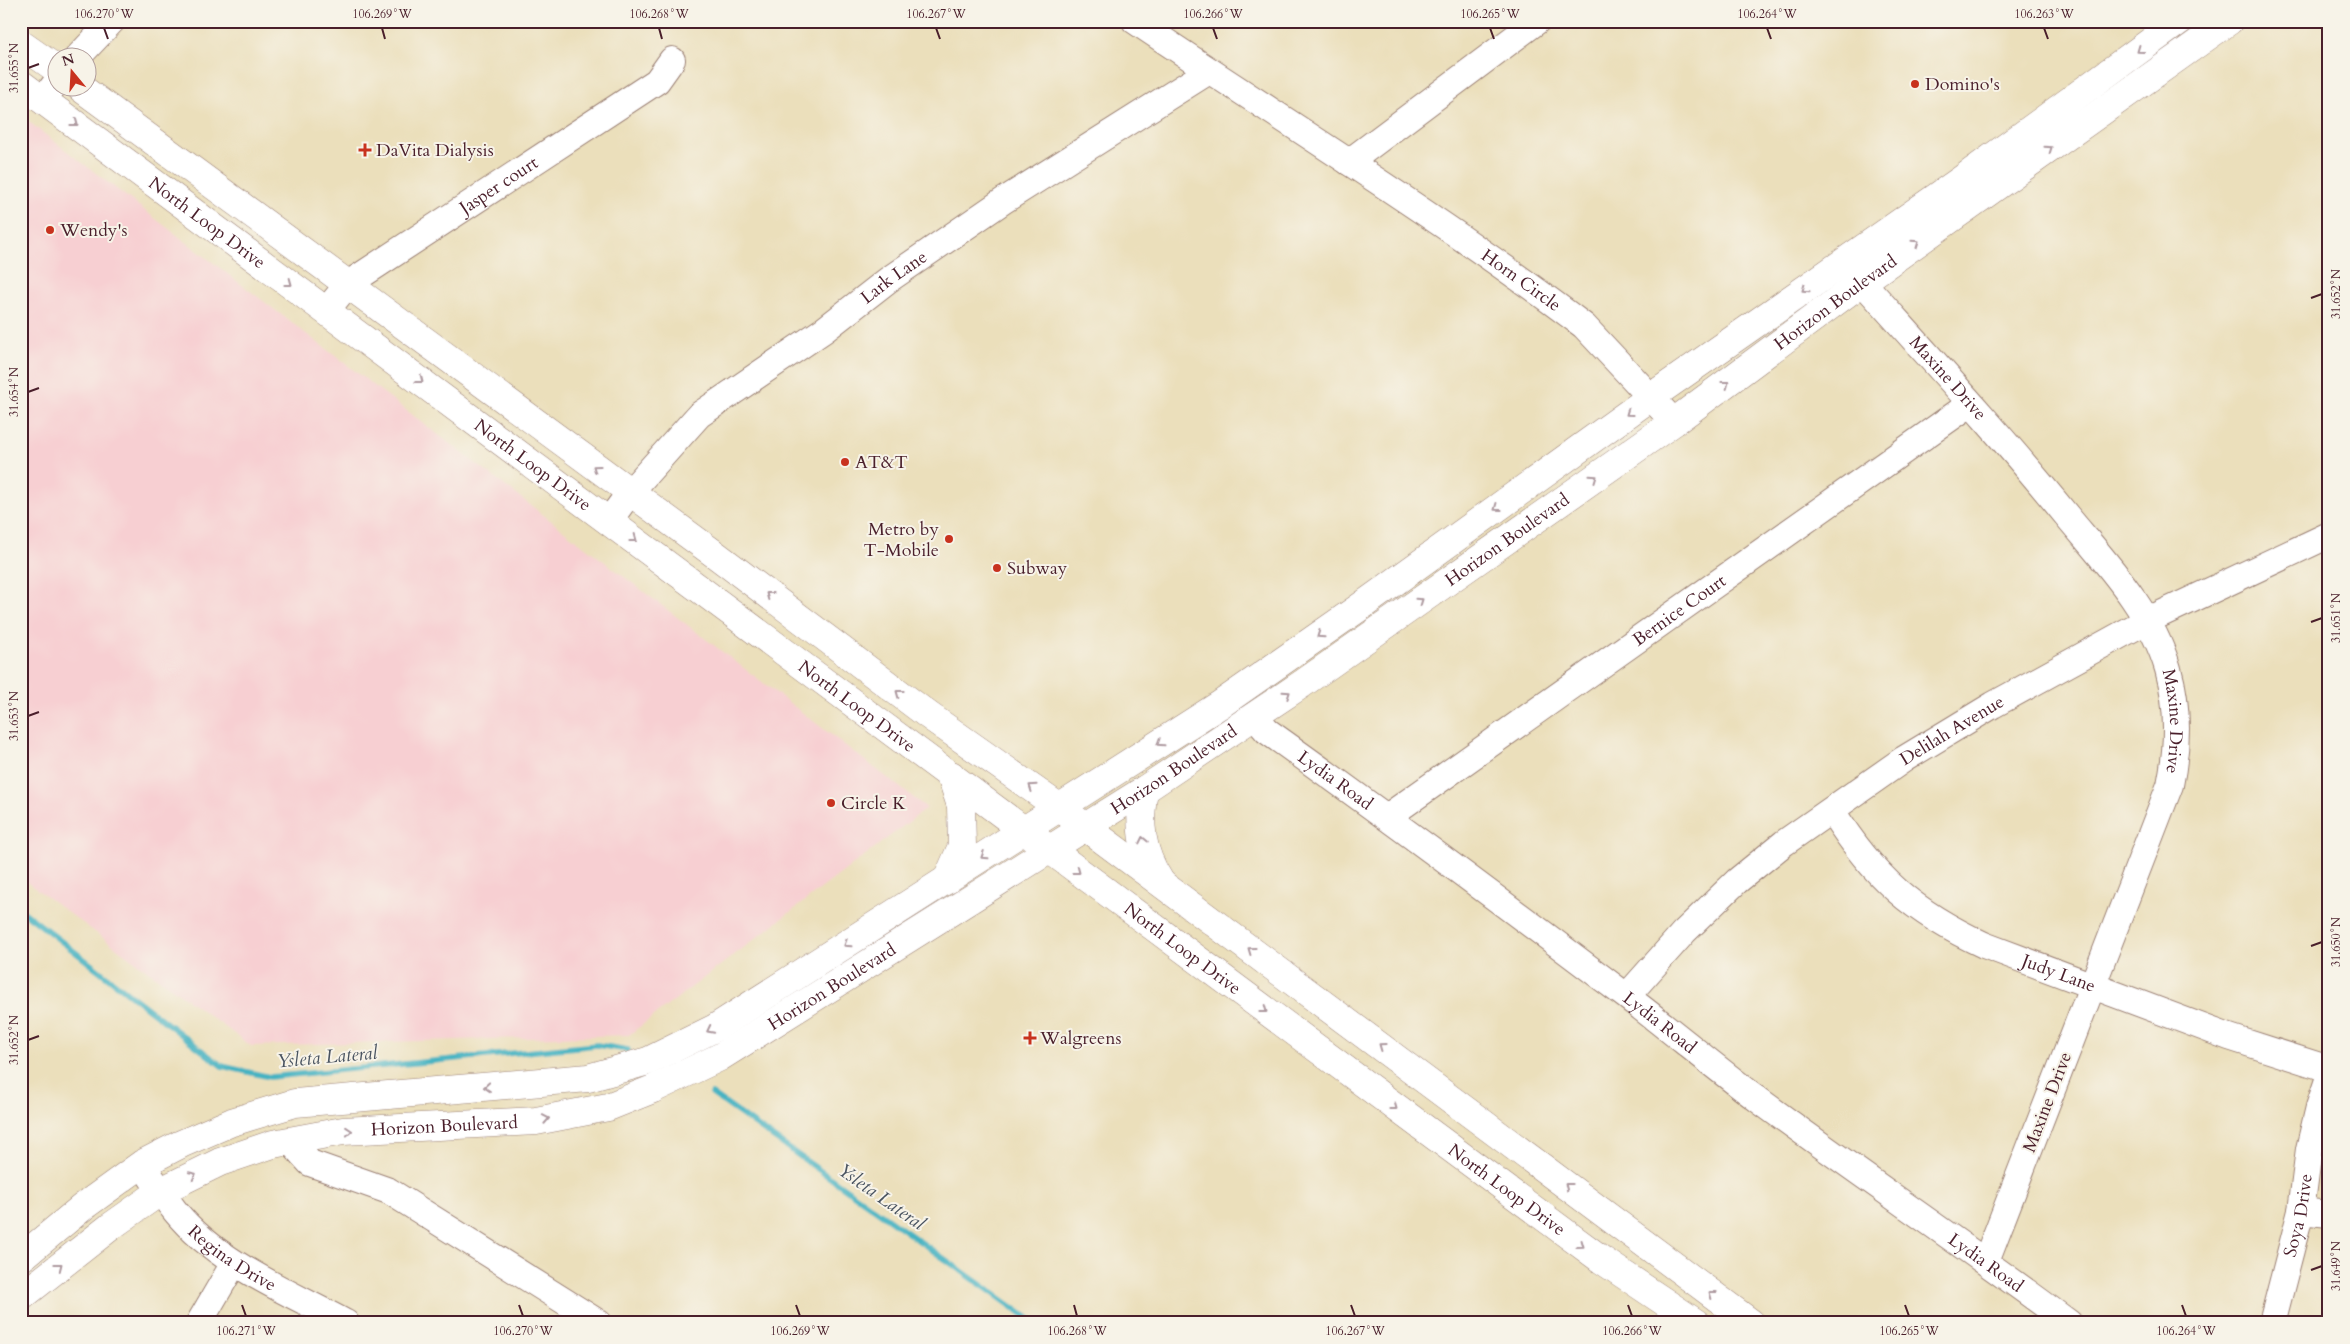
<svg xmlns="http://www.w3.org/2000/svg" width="2350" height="1344" viewBox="0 0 2350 1344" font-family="Cardo,serif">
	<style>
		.built { fill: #f7cfd2 }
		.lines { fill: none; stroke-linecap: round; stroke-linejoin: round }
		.stream { stroke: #46b3c2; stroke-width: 5.5 }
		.minor-casing { stroke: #9a7f73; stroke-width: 28 }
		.major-casing { stroke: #9a7f73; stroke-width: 29 }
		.minor { stroke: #fff; stroke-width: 26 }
		.major { stroke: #fff; stroke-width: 28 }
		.oneway { stroke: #ae9aa0 }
		.ticks { fill: none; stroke: #4a1f2b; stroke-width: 2 }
		.poi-dot { fill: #c8321e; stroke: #f7f3e8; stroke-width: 2 }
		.labels { text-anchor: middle; stroke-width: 4; stroke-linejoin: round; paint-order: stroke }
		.poi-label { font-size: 18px; fill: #4a1f2b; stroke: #f7f3e8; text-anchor: start }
		.street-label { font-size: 18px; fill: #4a1f2b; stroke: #f7f3e8 }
		.water-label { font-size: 19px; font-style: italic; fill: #495360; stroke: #f7f3e8 }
		.neatline { fill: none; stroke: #4a1f2b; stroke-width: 2 }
		.ticks-label { font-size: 12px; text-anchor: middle; fill: #4a1f2b }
	</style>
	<rect width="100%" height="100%" fill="#f7f3e8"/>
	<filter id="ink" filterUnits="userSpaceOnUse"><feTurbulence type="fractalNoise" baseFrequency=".02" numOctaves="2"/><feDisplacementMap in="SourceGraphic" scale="10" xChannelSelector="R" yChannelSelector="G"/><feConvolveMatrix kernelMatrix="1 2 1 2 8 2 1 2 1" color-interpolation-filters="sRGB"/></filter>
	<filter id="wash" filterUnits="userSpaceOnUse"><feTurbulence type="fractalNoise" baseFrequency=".0096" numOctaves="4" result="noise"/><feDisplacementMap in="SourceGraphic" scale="20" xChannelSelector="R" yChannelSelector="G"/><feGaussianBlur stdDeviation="1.12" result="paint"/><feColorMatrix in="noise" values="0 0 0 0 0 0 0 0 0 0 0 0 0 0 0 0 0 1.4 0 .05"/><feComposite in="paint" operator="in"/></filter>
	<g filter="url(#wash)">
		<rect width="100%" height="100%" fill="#ebdfbb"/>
		<path class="built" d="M21 116 927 808 629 1035 251 1046 21 878Z"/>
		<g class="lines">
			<path class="stream" d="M21 910 222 1066 270 1077 597 1045 628 1050
				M712 1094 1035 1323"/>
		</g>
	</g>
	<g filter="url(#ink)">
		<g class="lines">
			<g class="minor-casing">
				<g id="minor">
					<path id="s1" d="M1135 21C1285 122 1440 217 1584 326L1674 422"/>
					<path d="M77 58 112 21"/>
					<path d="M43 100 58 80"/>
					<path d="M1349 162 1537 21"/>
					<path id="s2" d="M1848 266C1922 349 1997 430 2067 516 2105 562 2151 610 2168 669 2179 708 2178 746 2170 785L1986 1261"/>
					<path id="s3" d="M326 311 348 284 657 81 672 60"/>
					<path id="s4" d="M609 521 630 492 699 415 824 330 888 280 1003 201 1209 71"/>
					<path id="s5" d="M1254 716 1267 731C1388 817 1507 906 1626 996 1671 1030 1714 1067 1760 1101 1862 1176 1967 1247 2069 1323"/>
					<path id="s6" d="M1832 811C1874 878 1913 912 1984 945L2229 1037 2329 1069"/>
					<path id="s7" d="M1387 817 1970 404"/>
					<path id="s8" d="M1627 996 1684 932 1737 881 1784 843 1904 759 1993 705 2146 621 2329 535"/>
					<path d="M290 1141 310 1163 389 1191 599 1323"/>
					<path id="s9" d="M142 1164C153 1180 163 1196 175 1211 218 1264 287 1291 346 1323"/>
					<path d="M2301 1211 2329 1214"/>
					<path d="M199 1323 234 1263"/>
					<path id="s10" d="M2272 1323 2301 1211 2309 1149 2319 1107 2329 1077"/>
				</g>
			</g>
			<g class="major-casing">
				<g id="major">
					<path d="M21 44 58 70"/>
					<path id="s11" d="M21 84 1436 1137 1602 1260 1696 1323"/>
					<path d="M81 88 716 555 928 715 1060 808 1751 1323"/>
					<path d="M1144 790C1138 823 1141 852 1160 881"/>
					<path d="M947 880 962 846 961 806 951 775"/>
					<path d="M21 1258 84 1206 142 1164 181 1144 232 1122 295 1103 588 1078 648 1061 715 1028 1221 704 1360 607 1651 397 1961 180 2179 21"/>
					<path id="s12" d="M21 1297 110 1227 161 1191 220 1162 273 1144 343 1131 536 1121 608 1107 653 1089 720 1057 1144 790 1302 684 1674 422 1862 282 2229 21"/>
				</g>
			</g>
			<use href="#minor" class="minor"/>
			<use href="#major" class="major"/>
		</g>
		<defs><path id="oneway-chevron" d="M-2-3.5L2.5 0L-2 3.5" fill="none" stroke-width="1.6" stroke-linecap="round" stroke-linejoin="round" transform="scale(1.25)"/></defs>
		<g class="oneway">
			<use href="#oneway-chevron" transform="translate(2140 50) rotate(144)"/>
			<use href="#oneway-chevron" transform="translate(75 123) rotate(37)"/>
			<use href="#oneway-chevron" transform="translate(2049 149) rotate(-35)"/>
			<use href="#oneway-chevron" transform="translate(1916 243) rotate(-35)"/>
			<use href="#oneway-chevron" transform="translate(289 283) rotate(37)"/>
			<use href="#oneway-chevron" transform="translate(1805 289) rotate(145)"/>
			<use href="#oneway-chevron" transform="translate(420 380) rotate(38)"/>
			<use href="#oneway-chevron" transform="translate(1726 384) rotate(-37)"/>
			<use href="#oneway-chevron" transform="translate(1629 413) rotate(144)"/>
			<use href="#oneway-chevron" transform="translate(596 468) rotate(-144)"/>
			<use href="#oneway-chevron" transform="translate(1594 478) rotate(-35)"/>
			<use href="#oneway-chevron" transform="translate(1497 508) rotate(144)"/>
			<use href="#oneway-chevron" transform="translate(634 539) rotate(37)"/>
			<use href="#oneway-chevron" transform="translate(769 595) rotate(-143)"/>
			<use href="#oneway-chevron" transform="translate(1420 601) rotate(-35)"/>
			<use href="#oneway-chevron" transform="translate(1320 635) rotate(145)"/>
			<use href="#oneway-chevron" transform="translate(899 693) rotate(-143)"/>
			<use href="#oneway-chevron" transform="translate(1287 694) rotate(-34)"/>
			<use href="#oneway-chevron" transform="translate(1160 743) rotate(147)"/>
			<use href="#oneway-chevron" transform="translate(1032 787) rotate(-145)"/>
			<use href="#oneway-chevron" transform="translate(1143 840) rotate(-102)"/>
			<use href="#oneway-chevron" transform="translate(984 856) rotate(147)"/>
			<use href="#oneway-chevron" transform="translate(1077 871) rotate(37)"/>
			<use href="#oneway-chevron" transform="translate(847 944) rotate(147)"/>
			<use href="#oneway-chevron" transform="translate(1251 950) rotate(-144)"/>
			<use href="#oneway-chevron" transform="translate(1264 1010) rotate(37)"/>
			<use href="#oneway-chevron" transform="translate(710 1030) rotate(153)"/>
			<use href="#oneway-chevron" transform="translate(1382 1046) rotate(-144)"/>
			<use href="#oneway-chevron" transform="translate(487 1087) rotate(175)"/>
			<use href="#oneway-chevron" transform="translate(1394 1107) rotate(37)"/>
			<use href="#oneway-chevron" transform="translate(546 1119) rotate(-11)"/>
			<use href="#oneway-chevron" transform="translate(349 1131) rotate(-5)"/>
			<use href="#oneway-chevron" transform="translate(193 1175) rotate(-26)"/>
			<use href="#oneway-chevron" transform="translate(1568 1186) rotate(-143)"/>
			<use href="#oneway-chevron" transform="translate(1581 1245) rotate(36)"/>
			<use href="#oneway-chevron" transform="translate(59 1266) rotate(-38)"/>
			<use href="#oneway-chevron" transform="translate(1712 1294) rotate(-143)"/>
		</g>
	</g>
	<path class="ticks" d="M104 28 108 39M382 28 385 39M659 28 662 39M936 28 940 39M1213 28 1217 39M1490 28 1494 39M1767 28 1771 39M2044 28 2048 39M28 68 39 64M2311 298 2322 294M28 392 39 388M2311 622 2322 618M28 716 39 712M2311 946 2322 942M28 1040 39 1036M2311 1270 2322 1266M242 1305 246 1316M519 1305 523 1316M796 1305 800 1316M1074 1305 1077 1316M1351 1305 1355 1316M1628 1305 1632 1316M1905 1305 1909 1316M2182 1305 2186 1316"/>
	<g class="poi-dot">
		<circle cx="1915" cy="84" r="5"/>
		<path d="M362.5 142.5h5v5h5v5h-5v5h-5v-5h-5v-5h5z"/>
		<circle cx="50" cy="230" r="5"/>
		<circle cx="845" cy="462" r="5"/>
		<circle cx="949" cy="539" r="5"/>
		<circle cx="997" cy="568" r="5"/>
		<circle cx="831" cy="803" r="5"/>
		<path d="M1027.5 1030.5h5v5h5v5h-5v5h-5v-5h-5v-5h5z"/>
	</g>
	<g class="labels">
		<g class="poi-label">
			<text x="1925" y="90">Domino's</text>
			<text x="376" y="156">DaVita Dialysis</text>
			<text x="60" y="236">Wendy's</text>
			<text x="855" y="468">AT&amp;T</text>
			<text x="939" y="535" text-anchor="end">Metro by<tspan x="939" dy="21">T-Mobile</tspan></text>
			<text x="1007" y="574">Subway</text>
			<text x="841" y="809">Circle K</text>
			<text x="1040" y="1044">Walgreens</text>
		</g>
		<g class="street-label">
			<text dy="6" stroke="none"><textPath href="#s3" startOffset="215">Jasper court</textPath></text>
			<text dy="6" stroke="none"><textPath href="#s11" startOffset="232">North Loop Drive</textPath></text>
			<text dy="6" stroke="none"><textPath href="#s4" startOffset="378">Lark Lane</textPath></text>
			<text dy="6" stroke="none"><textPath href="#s1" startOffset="465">Horn Circle</textPath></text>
			<text dy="6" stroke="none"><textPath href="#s12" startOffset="2105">Horizon Boulevard</textPath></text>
			<text dy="6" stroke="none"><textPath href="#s2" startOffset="150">Maxine Drive</textPath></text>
			<text dy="6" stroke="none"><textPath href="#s11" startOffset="638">North Loop Drive</textPath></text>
			<text dy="6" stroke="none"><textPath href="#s12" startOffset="1700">Horizon Boulevard</textPath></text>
			<text dy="6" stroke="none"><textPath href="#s7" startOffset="358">Bernice Court</textPath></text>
			<text dy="6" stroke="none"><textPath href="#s11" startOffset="1042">North Loop Drive</textPath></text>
			<text dy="6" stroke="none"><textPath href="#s2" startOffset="570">Maxine Drive</textPath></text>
			<text dy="6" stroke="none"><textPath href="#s8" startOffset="422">Delilah Avenue</textPath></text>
			<text dy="6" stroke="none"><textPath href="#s12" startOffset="1295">Horizon Boulevard</textPath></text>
			<text dy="6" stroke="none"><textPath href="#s5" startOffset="104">Lydia Road</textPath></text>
			<text dy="6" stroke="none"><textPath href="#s11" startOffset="1448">North Loop Drive</textPath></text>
			<text dy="6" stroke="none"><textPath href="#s6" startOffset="286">Judy Lane</textPath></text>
			<text dy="6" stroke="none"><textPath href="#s12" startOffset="890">Horizon Boulevard</textPath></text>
			<text dy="6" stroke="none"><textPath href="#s5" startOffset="509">Lydia Road</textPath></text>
			<text transform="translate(2047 1102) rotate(-69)" y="6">Maxine Drive</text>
			<text dy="6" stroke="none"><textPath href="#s12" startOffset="470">Horizon Boulevard</textPath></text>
			<text dy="6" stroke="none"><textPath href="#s11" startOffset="1852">North Loop Drive</textPath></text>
			<text dy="6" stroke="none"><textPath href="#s10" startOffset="111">Soya Drive</textPath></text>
			<text dy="6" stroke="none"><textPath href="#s9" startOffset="132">Regina Drive</textPath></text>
			<text dy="6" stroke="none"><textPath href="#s5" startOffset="914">Lydia Road</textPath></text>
		</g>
		<g class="water-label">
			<text transform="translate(327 1056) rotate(-5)" y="7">Ysleta Lateral</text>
			<text transform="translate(882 1196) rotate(35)" y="7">Ysleta Lateral</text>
		</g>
	</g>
	<rect width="2350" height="1344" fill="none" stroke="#f7f3e8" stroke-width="55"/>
	<g transform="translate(72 72) rotate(342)"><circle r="24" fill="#f7f3e8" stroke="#b29e9c"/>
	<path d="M0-4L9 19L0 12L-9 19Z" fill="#c8321e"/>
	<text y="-8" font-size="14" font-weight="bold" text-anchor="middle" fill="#4a1f2b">N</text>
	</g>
	<rect x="28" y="28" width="2294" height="1288" class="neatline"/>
	<g class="ticks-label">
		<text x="104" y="18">106.270°W</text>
		<text x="382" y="18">106.269°W</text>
		<text x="659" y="18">106.268°W</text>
		<text x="936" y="18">106.267°W</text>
		<text x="1213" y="18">106.266°W</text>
		<text x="1490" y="18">106.265°W</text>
		<text x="1767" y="18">106.264°W</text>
		<text x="2044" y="18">106.263°W</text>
		<text transform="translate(14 68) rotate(-90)" y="4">31.655°N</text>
		<text transform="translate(2336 294) rotate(-90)" y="4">31.652°N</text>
		<text transform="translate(14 392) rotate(-90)" y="4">31.654°N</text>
		<text transform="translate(2336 618) rotate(-90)" y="4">31.651°N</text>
		<text transform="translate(14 716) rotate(-90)" y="4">31.653°N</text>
		<text transform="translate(2336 942) rotate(-90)" y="4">31.650°N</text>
		<text transform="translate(14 1040) rotate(-90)" y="4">31.652°N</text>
		<text transform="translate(2336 1266) rotate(-90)" y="4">31.649°N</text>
		<text x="246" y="1335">106.271°W</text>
		<text x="523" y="1335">106.270°W</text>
		<text x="800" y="1335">106.269°W</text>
		<text x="1077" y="1335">106.268°W</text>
		<text x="1355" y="1335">106.267°W</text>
		<text x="1632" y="1335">106.266°W</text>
		<text x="1909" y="1335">106.265°W</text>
		<text x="2186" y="1335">106.264°W</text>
	</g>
</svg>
